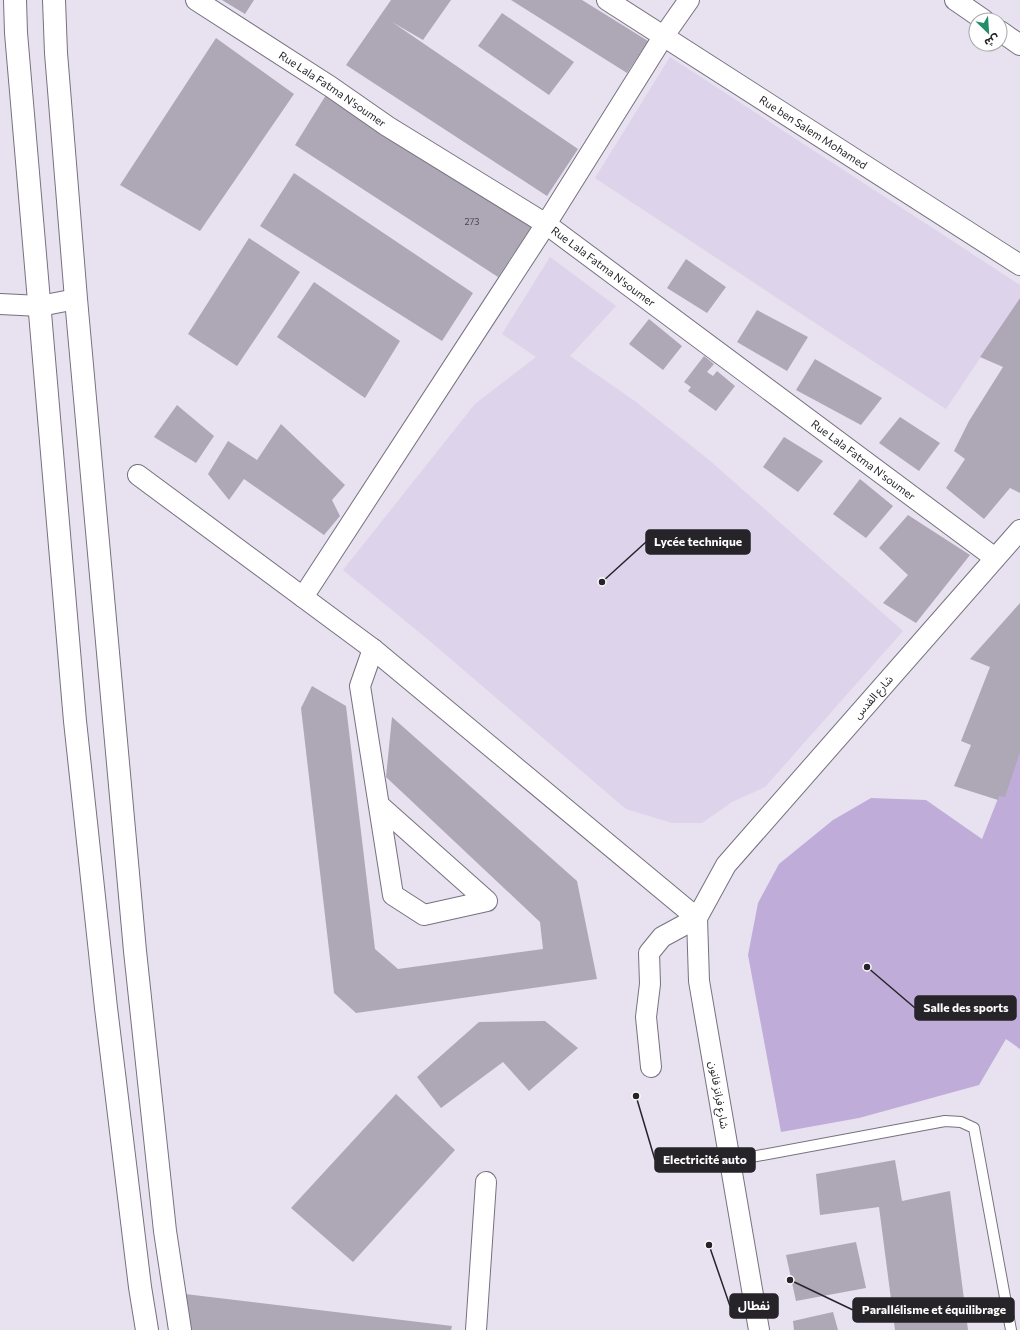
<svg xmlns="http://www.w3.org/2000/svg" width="1020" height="1330" viewBox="0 0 1020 1330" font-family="Commissioner,'Noto Sans Arabic',sans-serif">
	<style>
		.built { fill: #ddd3ea }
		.green { fill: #bfacd8 }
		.building { fill: #ada7b6 }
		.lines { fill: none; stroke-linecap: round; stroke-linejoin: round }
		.lane-casing { stroke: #77717f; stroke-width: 12 }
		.street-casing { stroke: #77717f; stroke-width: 22 }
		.highway-casing { stroke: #77717f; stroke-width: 24 }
		.lane { stroke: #fff; stroke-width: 10 }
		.street { stroke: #fff; stroke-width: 20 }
		.highway { stroke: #fff; stroke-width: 22 }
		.labels { text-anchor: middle; stroke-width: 3; stroke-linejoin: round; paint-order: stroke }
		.number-label { font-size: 9px; fill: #48454c }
		.street-label { font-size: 11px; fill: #262429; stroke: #fff }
		.leader { fill: none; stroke: #262429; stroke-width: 1.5 }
		.callout-dot { fill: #262429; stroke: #fff; stroke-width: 1.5 }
		.callout { fill: #262429; stroke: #262429; stroke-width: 1.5 }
		.callout-label { font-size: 12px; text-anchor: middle; font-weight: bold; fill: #fff }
	</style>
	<rect width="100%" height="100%" fill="#e7e1f0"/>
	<path class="built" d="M670 57 1020 285V298L946 409 595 178Z
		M550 257 616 306 570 356 636 402 709 460 903 631 765 787 732 802 702 823H672L626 809 425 637 343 570 475 404 536 357 502 334Z"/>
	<path class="green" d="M1020 657V1049L1006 1039 979 1085 859 1118 781 1132 748 955 758 903 779 864 833 820 871 798 926 800 982 839 999 796Z"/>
	<path class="building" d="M222 0H254L245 14Z
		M391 0H451L423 40 392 22 578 149 547 196 346 65Z
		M511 0H582L648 41 627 73Z
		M502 13 574 62 549 95 478 46Z
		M216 38 294 94 200 231 120 185Z
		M331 87 534 223 498 277 295 145Z
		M294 173 473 293 442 341 260 226Z
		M249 238 300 272 237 366 188 334Z
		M686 259 726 287 707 313 667 288Z
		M314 282 400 341 365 398 277 337Z
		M1020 298V493L1010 488 984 519 946 488 965 459 954 451 969 421 1003 367 980 357Z
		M757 310 808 337 787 371 737 342Z
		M649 319 682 346 663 370 629 344Z
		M704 356 714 364 707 372 713 376 717 371 735 386 716 411 688 391 691 387 684 382Z
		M815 359 882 398 861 425 796 390Z
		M177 405 214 436 196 463 154 437Z
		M900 417 940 443 919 471 879 443Z
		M281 424 345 485 332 500 340 516 324 535 244 479 229 500 208 474 228 441 257 460Z
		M784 437 823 461 798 492 763 467Z
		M860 479 893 506 866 538 833 514Z
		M908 515 970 555 916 623 883 603 908 575 879 548Z
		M1020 603V752L1005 797 999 796 998 800 954 786 971 745 961 741 990 667 970 659Z
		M312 686 346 706 375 949 398 969 543 949 540 922 386 777 392 717 577 881 597 979 356 1013 334 993 301 708Z
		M545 1021 578 1048 529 1091 503 1062 441 1108 417 1077 479 1022Z
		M396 1094 455 1150 353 1262 291 1208Z
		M895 1160 902 1201 950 1191 968 1330H895L879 1207 820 1215 816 1174Z
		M856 1242 866 1288 796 1301 786 1255Z
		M185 1294 452 1326 451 1330H190Z
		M833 1312 838 1330H794L793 1321Z"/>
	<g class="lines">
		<g class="lane-casing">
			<path id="lane" d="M730 1161 945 1121 961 1122 974 1128 1011 1330"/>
		</g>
		<g class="street-casing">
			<g id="street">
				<path id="s1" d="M196 0 331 87 387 126 546 224 995 558"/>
				<path id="s2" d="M607 0 1020 265"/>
				<path d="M955 0 984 20"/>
				<path d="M1000 31 1020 45"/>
				<path d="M0 304 40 306 76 299"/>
				<path d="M138 475 373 649 697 918 662 937 649 953 650 984 646 1017 651 1067"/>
				<path d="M303 597 546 224 663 37 689 0"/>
				<path d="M373 649 360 686 393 895 424 915 487 901 379 805"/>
				<path d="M476 1330 486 1182"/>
				<path d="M759 1330 699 981 697 918 726 865 1020 530"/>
			</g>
		</g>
		<g class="highway-casing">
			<path id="highway" d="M15 0 16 33 75 721 106 1008 140 1287 147 1330
				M54 0 56 53 76 299 135 951 165 1231 180 1330"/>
		</g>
		<use href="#lane" class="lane"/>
		<use href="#street" class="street"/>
		<use href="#highway" class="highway"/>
	</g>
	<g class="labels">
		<g class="number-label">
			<text x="472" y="225">273</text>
		</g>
		<g class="street-label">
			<text dy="4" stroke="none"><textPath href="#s1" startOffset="163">Rue Lala Fatma N'soumer</textPath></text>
			<text dy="4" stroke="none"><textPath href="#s2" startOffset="245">Rue ben Salem Mohamed</textPath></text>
			<text dy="4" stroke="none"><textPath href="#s1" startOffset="487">Rue Lala Fatma N'soumer</textPath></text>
			<text dy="4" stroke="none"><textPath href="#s1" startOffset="811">Rue Lala Fatma N'soumer</textPath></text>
			<text transform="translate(873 697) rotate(-49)" y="4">شارع القدس</text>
			<text transform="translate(719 1095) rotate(80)" y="4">شارع فرانز فانون</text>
		</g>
	</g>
	<path class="leader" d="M602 582L646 542M867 967L915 1008M636 1096L655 1160M709 1245L730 1306M790 1280L853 1310"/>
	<g class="callout-dot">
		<circle cx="602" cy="582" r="4"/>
		<circle cx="867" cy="967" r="4"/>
		<circle cx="636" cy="1096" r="4"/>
		<circle cx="709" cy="1245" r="4"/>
		<circle cx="790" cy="1280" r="4"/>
	</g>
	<g class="callout">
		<rect x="646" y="530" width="104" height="24" rx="4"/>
		<rect x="915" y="996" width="101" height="24" rx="4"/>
		<rect x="655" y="1148" width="100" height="24" rx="4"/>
		<rect x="730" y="1294" width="48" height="24" rx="4"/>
		<rect x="853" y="1298" width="161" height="24" rx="4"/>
	</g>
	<g class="callout-label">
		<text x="698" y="546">Lycée technique</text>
		<text x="966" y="1012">Salle des sports</text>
		<text x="705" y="1164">Electricité auto</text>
		<text x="754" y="1310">نفطال</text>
		<text x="934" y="1314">Parallélisme et équilibrage</text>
	</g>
	<g transform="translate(988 32) rotate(155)"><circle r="19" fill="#ffffff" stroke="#a8a7a9"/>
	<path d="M0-3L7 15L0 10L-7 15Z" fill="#228d6b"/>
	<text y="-6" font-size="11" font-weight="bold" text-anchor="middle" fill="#262429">ش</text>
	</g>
</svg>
